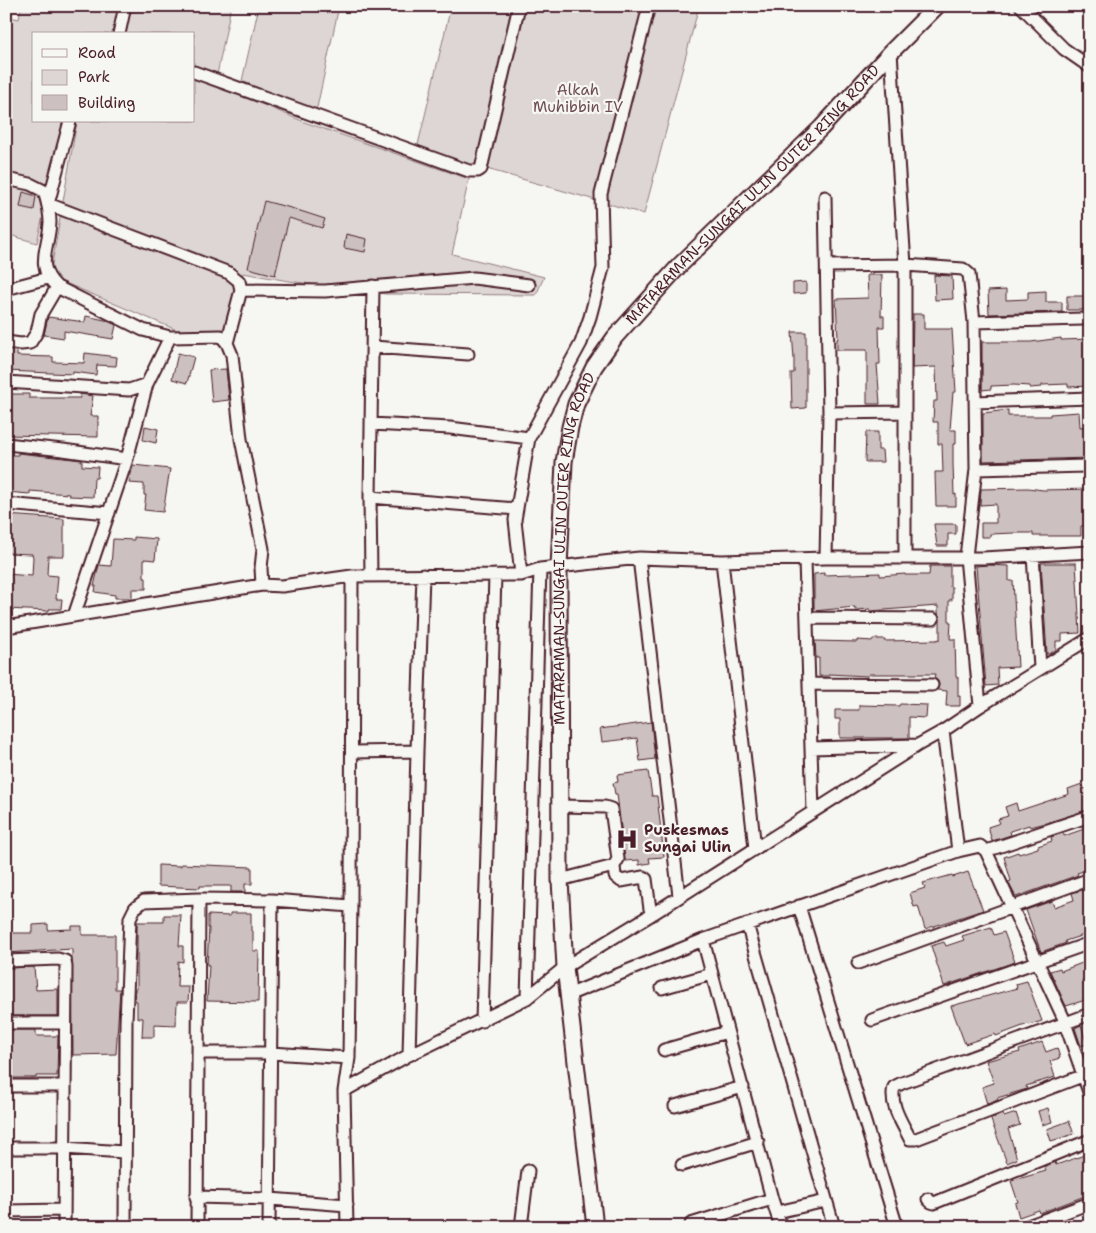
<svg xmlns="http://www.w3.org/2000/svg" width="1096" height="1233" viewBox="0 0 1096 1233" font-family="'Shantell Sans',sans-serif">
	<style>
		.green { fill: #ddd6d5; stroke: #947a80 }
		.building { fill: #ccc1c0; stroke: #4a1f2b }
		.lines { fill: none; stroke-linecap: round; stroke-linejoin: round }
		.minor-casing { stroke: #4a1f2b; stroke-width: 15 }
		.major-casing { stroke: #4a1f2b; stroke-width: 19 }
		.minor { stroke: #f6f6f2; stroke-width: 11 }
		.major { stroke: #f6f6f2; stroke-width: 15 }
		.labels { text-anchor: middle; stroke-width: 4.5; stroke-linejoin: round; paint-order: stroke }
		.park-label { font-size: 15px; fill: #6f4d56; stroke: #f6f6f2 }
		.street-label { font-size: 15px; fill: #4a1f2b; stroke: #f6f6f2 }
		.poi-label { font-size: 15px; font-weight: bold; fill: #4a1f2b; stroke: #f6f6f2; text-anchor: start }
	</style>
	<rect width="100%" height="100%" fill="#f6f6f2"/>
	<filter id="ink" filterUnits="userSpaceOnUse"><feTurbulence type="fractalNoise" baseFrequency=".02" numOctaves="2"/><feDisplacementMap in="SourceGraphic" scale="10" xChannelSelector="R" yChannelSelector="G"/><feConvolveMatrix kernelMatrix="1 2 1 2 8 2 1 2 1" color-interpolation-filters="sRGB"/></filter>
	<g filter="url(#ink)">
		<path class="green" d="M21 6H231L217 75 194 66V34H34V121H64L37 243 6 234V16L19 19Z
			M259 6H339L316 112 242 81Z
			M451 6H699L644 214 417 149Z
			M194 76 307 123 469 179 452 254 544 277 536 295 386 294 289 281 243 273 225 336 198 339 56 279 51 270 77 121H194Z"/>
		<path class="building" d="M23 192 36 196 34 210 20 207Z
			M264 201 291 208 325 219 322 228 289 218 275 275 248 268Z
			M346 234 367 239 365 252 344 248Z
			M867 275H882L881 316H884V327H879L880 364H877L880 404H867V350H837V339H838L836 299 868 298Z
			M934 275 952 276 953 299 935 300Z
			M806 282V293L793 294V283Z
			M1006 290V300L1028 299V292L1046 291V302H1062V312L989 314 988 291Z
			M1067 296H1090V310H1067Z
			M913 314H924V329H952L956 392H953L950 430H956V444H953V464L954 495 956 494V506H936L935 472H943L942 444H938V422H933L934 401H937L936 367 912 368Z
			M86 316 105 320 116 325 113 339 64 331V338L44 335 48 317 85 322Z
			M792 332H806V408L792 409 791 373H794V359Z
			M1061 338V340L1090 339V386L1068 387V384L1042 385V387L1030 388V386L1014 385 991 386V389L982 390V342H1031Z
			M6 350 17 351V356L53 357V362L84 363 85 353 117 357 116 366 97 365 96 375 73 372V374L6 371Z
			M178 353 194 357 187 383 172 379Z
			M226 369 229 400 212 402 209 370Z
			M6 394H29V398H80V394L93 396 90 416H98V437L6 435Z
			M1008 410V416H1050V414L1079 412 1080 427 1090 426V458L983 461V413Z
			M145 426 158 429 156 443 143 440Z
			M866 432H878V450H882L883 462H865Z
			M18 453 82 460V466L98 467 97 478H94L93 497 69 496V494L30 491V494L6 492V455H18Z
			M133 465 170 469 163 512 144 510 146 495H144V484L129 483Z
			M1028 488 1043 490 1090 489V526H1081V536H1033V533H1014L990 534V537H981V523H996V504L980 505 981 489Z
			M6 515 64 519V556H48L47 575 58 576 56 599H62L61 609H49V611L6 609V574L32 576 33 557 32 554 6 553Z
			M934 524H956V534H948V546H937Z
			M134 537 157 539 155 560 144 559V578H146V589H132V598H115V595L95 592 96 586H94L99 565 111 566 113 539 134 540Z
			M1041 563H1076L1080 633 1062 634V641H1056V650L1049 654H1047Z
			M988 565 1009 566V581H1013L1018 667 997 668 998 685 986 686 976 566Z
			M930 566H950V587H952V600H949V622H951L950 639H955L956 677H958V696H960V706H946L947 691 937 690 939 685 938 681 934 678 935 674H869L868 676 829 674V676H819V658H816L815 641 857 642V640L873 641V639H884V641L936 640 940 639V619L938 613V606L870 611V609L855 610V607L814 611V574L824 573V575L880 573V576L905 574V575H929Z
			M900 704 927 705 926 718 909 717V738H840V719H835V710H859V705L899 706Z
			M651 722 655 759 640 761 637 738 602 742 600 729Z
			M648 771 652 796H657L664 857 649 858 650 863 639 865V860L625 861 617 794H615L613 783 618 782 617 775Z
			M1082 784 1084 789 1090 787V809L1046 823 1030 827 1029 825 1010 831 1011 835 992 841 988 827 1000 823 998 819 1008 816 1005 807 1016 803 1018 811 1069 794 1068 789Z
			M1090 824V846L1087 847 1090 856V869L1077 873 1078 875 1016 897 1008 882 1011 881 1004 857 1018 852 1019 854 1038 848V846L1052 841 1051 837 1063 833 1064 836 1084 829 1083 826Z
			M181 864 252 867V884H245V892H231V886H200V888L158 886V865L181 866Z
			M968 872 983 910 925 929 918 906 914 907 910 893 925 888 923 883 952 875 953 877Z
			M1083 890 1084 892 1090 890V933L1065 941 1066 943 1041 952 1026 910 1052 901 1054 907 1074 900 1072 893Z
			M230 913H251V931H253V951H259L258 1002 207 1001 209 965H207L209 928H208V915L230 916Z
			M164 915H181L179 946H183V962L178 961 177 987H189L188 1002H177L176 1025 154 1024V1037H142L143 1018H137V1001H134L135 989H137V922H164Z
			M48 924V930L72 929V926H82V935H115V989H120L116 1054 73 1055 72 949 6 953V933H33V925Z
			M991 927 994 935 1004 932 1015 962 944 986 931 946 944 942 946 946 964 940 962 936Z
			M1090 960V977L1082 980 1089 999 1066 1006 1050 971 1060 968 1061 971Z
			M34 967 36 990 58 989V1016H6V968Z
			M1027 981 1042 1021 1029 1025 1028 1024 996 1036 995 1034 965 1044 951 1006 1017 988 1016 984Z
			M1081 1025 1087 1044 1081 1046 1075 1028Z
			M6 1030H36V1036H58L57 1076H36V1078H6Z
			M1042 1042 1046 1052 1057 1048 1060 1058 1050 1061 1055 1077 1026 1086 1027 1089 997 1098 998 1100 987 1104 982 1087 994 1083 986 1061 1020 1052 1019 1050Z
			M1048 1108 1052 1122 1042 1125 1038 1111Z
			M1016 1113 1020 1125 1008 1129 1017 1159 1007 1163 991 1120 992 1118 1003 1114 1004 1117Z
			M1069 1121 1074 1134 1051 1141 1047 1129Z
			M1090 1153V1194L1040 1213 1039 1210 1019 1217 1015 1203 1018 1202 1011 1181 1046 1171 1044 1167 1055 1162 1056 1165Z"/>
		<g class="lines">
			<g class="minor-casing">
				<path id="minor" d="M1021 6 1064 49 1090 67
					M119 34 125 6
					M891 52 905 265V558
					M194 72 469 171H478L481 169 519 6
					M70 121 48 204 229 273 239 281 241 290 227 343
					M6 179 30 184 44 191C47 201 50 211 50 222 49 249 34 265 57 287L143 330 170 337 221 336 227 343 232 355 241 439 263 549 261 568 262 585 282 586 352 576 521 575 540 569 639 558 722 561 826 558H983L1090 552
					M825 197 829 413 826 558
					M827 266 905 265 963 269 969 274 974 322 976 469 966 557 980 706
					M6 289 48 278
					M241 290 325 291 474 278 529 285
					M974 322 1083 319
					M6 342 21 344 30 343 37 332 41 314 57 287
					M373 347 468 354
					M6 382 129 390 147 384 170 337
					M975 402 1090 398
					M829 413 905 412
					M371 424 450 428 529 438
					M6 444 63 450 127 459
					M976 469 1086 466
					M370 497 517 509
					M6 504 109 513
					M1033 555 1040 668
					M639 558 679 896
					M805 560 813 811
					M722 561 755 848
					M521 575 515 520 529 438 581 343 590 317 603 268 601 194 649 6
					M371 576 370 497 373 286
					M74 616 127 459 147 384
					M807 618 933 619
					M6 627 262 585
					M809 684 932 685
					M943 731 958 851
					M811 748 917 745
					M352 752 417 751
					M986 851 1090 816
					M614 866 615 876 621 881 643 877 646 879 650 909 654 913
					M560 880 614 866 618 859 611 809 605 807 560 806
					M799 906 897 1227
					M747 924 834 1227
					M703 940 772 1199 781 1227
					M6 961 58 959 65 961 66 967 64 1227
					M858 963 1090 879
					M662 988 712 974
					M568 995 703 940 958 851 980 846 986 851 1063 1017 1090 1095
					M527 998 540 569
					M1090 1014 902 1083 894 1087C889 1105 903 1124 910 1139H916L1090 1073
					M872 1020 1090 943
					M482 1021 495 575
					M6 1023H65
					M664 1050 727 1032
					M198 1053H271L349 1058
					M409 1055 417 751 423 575
					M6 1086H65
					M344 1091 409 1055 527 998 565 967 654 913 918 745 943 731 980 706 1090 638
					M675 1106 743 1087
					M6 1148H64L124 1152
					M682 1165 758 1142
					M196 1197 270 1199 347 1205
					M928 1199 931 1202 934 1203 1090 1140
					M6 1211 64 1210
					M777 1212 826 1201
					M691 1224 772 1199
					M125 1227 126 1022 130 918 135 908 144 901 199 899 272 900 351 906
					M197 1227 199 899
					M269 1227 272 900
					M347 1227 344 1091 349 1058 351 906 352 576
					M521 1227 528 1171
					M1025 1227 1090 1203"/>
			</g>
			<g class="major-casing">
				<g id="major">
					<path id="s1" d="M595 1227 565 967 560 880 559 567 564 462 570 427 576 404 594 367 615 337 679 266 821 128 891 52 937 6"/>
				</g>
			</g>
			<use href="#minor" class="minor"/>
			<use href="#major" class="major"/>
		</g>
	</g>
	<defs>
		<g id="hospital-bare" transform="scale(1.725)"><path d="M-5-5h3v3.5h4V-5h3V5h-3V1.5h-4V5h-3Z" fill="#4a1f2b" stroke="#f6f6f2" stroke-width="2.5" paint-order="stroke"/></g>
	</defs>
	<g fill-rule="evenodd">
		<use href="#hospital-bare" x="627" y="839"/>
	</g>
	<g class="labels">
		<g class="park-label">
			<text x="578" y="95">Alkah<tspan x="578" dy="17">Muhibbin IV</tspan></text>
		</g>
		<g class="street-label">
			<text dy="5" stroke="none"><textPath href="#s1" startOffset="1102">MATARAMAN-SUNGAI ULIN OUTER RING ROAD</textPath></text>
			<text dy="5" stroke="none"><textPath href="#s1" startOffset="682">MATARAMAN-SUNGAI ULIN OUTER RING ROAD</textPath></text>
		</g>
		<g class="poi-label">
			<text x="644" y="835">Puskesmas<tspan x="644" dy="17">Sungai Ulin</tspan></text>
		</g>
	</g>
	<rect width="1096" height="1233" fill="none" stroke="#f6f6f2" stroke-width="25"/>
	<rect x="12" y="12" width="1071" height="1208" fill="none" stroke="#4a1f2b" stroke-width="2" filter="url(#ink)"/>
	<rect x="32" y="32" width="162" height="90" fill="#f6f6f2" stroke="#b1a0a2"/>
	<rect x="42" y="49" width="25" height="8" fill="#f6f6f2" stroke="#b1a0a2"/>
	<text x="78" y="58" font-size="15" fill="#4a1f2b">Road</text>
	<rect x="42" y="70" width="25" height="15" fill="#ddd6d5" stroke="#b1a0a2"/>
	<text x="78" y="82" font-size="15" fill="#4a1f2b">Park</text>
	<rect x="42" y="95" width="25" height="15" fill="#ccc1c0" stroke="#b1a0a2"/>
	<text x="78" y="108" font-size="15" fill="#4a1f2b">Building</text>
</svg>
